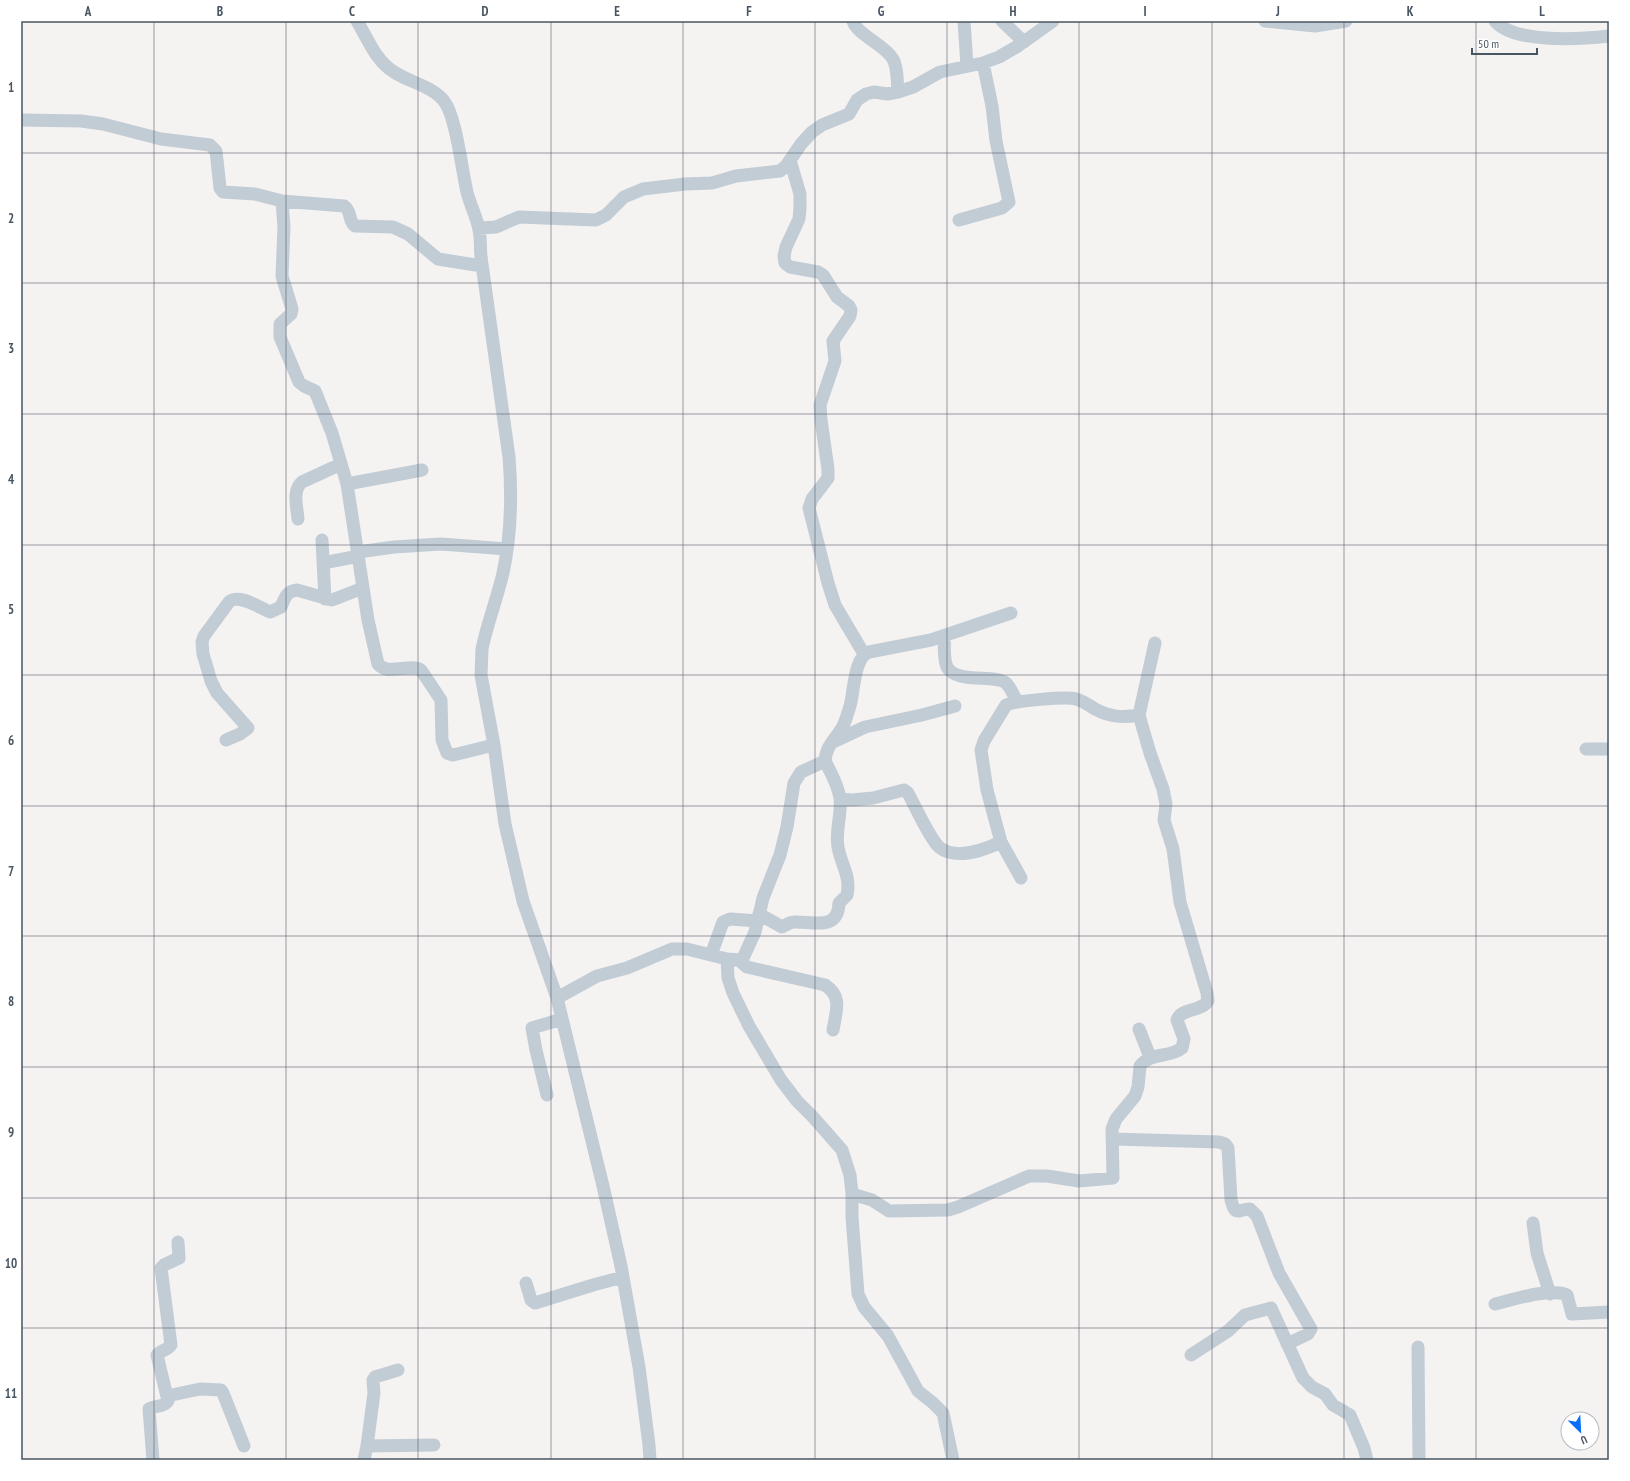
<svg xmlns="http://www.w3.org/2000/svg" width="1630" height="1481" viewBox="0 0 1630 1481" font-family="'PT Sans Narrow',sans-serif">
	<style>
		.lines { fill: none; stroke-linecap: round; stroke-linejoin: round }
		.minor { stroke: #c2ccd5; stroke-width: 13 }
		.grid { fill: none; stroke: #485562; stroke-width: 1; stroke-opacity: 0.55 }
		.neatline { fill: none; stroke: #485562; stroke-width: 1.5 }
		.grid-label { font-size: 13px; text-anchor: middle; font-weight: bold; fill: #485562 }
	</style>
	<rect width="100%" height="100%" fill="#f5f2f2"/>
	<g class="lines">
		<path class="minor" d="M357 21C368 39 375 60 394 72 409 82 432 86 444 101 456 116 462 171 467 192 470 205 477 217 479 230 481 238 480 248 481 257L509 457C512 495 511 536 503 573 497 599 487 624 482 649L481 675 494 745 505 824 523 901 557 998 603 1186 621 1266 639 1367 649 1445 650 1460
			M853 21C857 35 884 44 893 59 898 68 897 82 898 92
			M964 21 967 66
			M1002 21 1024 42
			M1265 21 1315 26 1346 21
			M1495 21C1514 44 1582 39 1609 36
			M21 120 81 121 103 124 161 139 210 145 216 151 220 188 223 192 255 194 282 201 344 206C352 211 348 221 355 226L393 227 408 234 438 259 482 266
			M790 160 800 194V208L799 219 786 247 784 256 785 263 790 267 818 272 823 275 837 297 849 306 851 310 850 316 833 341 835 361 820 405 821 420 828 469V478L812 499 809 508 828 583 835 605 864 654
			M282 201 284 227 282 276 292 309 291 314 280 324V337L299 382 304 386 315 391 332 433 347 484 368 620 378 664C388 676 409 663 421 670L441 700 442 740 447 753 453 755 494 745
			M959 220 1002 208 1009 202 996 141 992 106 983 63
			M479 228 496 227 519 217 596 220 606 215 624 197 643 189 685 184 712 183 736 176 780 171 786 166 801 144 812 132 822 125 849 114 857 100 866 94 874 92 887 94 898 92 913 87 940 72 983 63 999 57 1018 46 1053 21
			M347 484 422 470
			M298 519C297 507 292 490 302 482L341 464
			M322 540 325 599
			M358 552 394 547 441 544 507 549
			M323 563 359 556
			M944 636C945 645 943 659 947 667 956 684 995 674 1006 683 1011 688 1014 696 1017 702
			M226 740 240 734 248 728 217 693 211 681 203 654 202 642 204 636 229 602C239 593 260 608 270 612L281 607C285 598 286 591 297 590L332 600 363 588
			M835 741 865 727 922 715 955 706
			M1586 749H1609
			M840 799 852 800 873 798 904 790 908 793C915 806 930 839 939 847 956 861 984 850 1001 842L1021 878
			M1001 842 987 790 981 750 984 741 1006 705C1014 701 1067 696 1076 699 1083 701 1089 705 1095 709 1110 717 1123 718 1139 715
			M759 914 782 927C786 925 790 922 794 922 812 921 838 932 839 903L847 895C851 875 841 865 838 847 835 831 842 814 840 798 838 785 831 773 825 761
			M711 955 723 922 730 919 758 921
			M727 959 728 978 733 993 749 1026 781 1080 797 1101 813 1117 842 1150 850 1175 852 1194V1217L858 1294 864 1307 888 1336 918 1391 933 1403 943 1413 953 1460
			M739 960 747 967 825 985C843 997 836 1011 833 1030
			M557 998 597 976 627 968 672 949H687L727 959 741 960 744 956 755 932 763 898 780 855 787 827 794 783 801 772 825 761C826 745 836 739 843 726 846 720 848 712 850 706 854 692 854 657 869 652L931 640 1011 613
			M1139 1029 1150 1057
			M547 1095 536 1050 532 1028 562 1019
			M1112 1139 1219 1142 1225 1144 1228 1148 1231 1200C1236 1218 1237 1209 1250 1209L1257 1216 1279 1273 1311 1329 1308 1334 1287 1344
			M852 1194 872 1200 889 1211 948 1210 958 1207 1029 1176H1047L1079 1181 1113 1178 1112 1129 1116 1119 1135 1096 1138 1087 1140 1066C1150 1052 1170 1058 1182 1048L1184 1039 1177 1020C1181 1008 1201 1012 1208 1001L1207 993 1180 902 1173 849 1164 820 1166 804 1163 789 1150 753 1139 715 1155 643
			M1533 1223 1537 1253 1550 1294
			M526 1283 531 1300 535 1303 593 1285 623 1277
			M1495 1304C1512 1300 1551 1287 1567 1295L1572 1314 1609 1312
			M1418 1347 1419 1460
			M1191 1355 1228 1331 1245 1315 1271 1308 1303 1378 1312 1387 1325 1394 1333 1405 1350 1415 1364 1448 1367 1460
			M167 1396 200 1389 221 1390 223 1393 244 1446
			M367 1446 374 1393 373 1380 375 1377 398 1370
			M153 1460 149 1409C155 1405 163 1408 168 1401L157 1355C161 1350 168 1350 171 1345L161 1268 164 1265 179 1258 178 1242
			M364 1460 367 1446 434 1445"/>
	</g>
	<path class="grid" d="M154 21V1460M286 21V1460M418 21V1460M551 21V1460M683 21V1460M815 21V1460M947 21V1460M1079 21V1460M1212 21V1460M1344 21V1460M1476 21V1460M21 153H1609M21 283H1609M21 414H1609M21 545H1609M21 675H1609M21 806H1609M21 936H1609M21 1067H1609M21 1198H1609M21 1328H1609"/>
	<rect width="1630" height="1481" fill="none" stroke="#ffffff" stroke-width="44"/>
	<g transform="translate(1580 1431) rotate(156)"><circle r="19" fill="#ffffff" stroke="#b6bbc0"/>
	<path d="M0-3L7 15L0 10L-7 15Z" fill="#086df9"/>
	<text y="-6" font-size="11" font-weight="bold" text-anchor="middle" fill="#485562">U</text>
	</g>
	<path d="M1472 48v6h65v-6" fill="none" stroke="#485562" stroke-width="2"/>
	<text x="1478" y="48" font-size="12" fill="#485562" stroke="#ffffff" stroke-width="3" paint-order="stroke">50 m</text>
	<rect x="22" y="22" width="1586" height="1437" class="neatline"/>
	<g class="grid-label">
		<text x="88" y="16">A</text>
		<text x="220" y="16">B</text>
		<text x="352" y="16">C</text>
		<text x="485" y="16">D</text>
		<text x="617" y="16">E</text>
		<text x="749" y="16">F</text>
		<text x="881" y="16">G</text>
		<text x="1013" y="16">H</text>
		<text x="1145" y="16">I</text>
		<text x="1278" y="16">J</text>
		<text x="1410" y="16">K</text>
		<text x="1542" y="16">L</text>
		<text x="11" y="92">1</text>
		<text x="11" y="223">2</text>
		<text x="11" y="353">3</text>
		<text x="11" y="484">4</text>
		<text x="11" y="614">5</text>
		<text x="11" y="745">6</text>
		<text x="11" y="876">7</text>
		<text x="11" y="1006">8</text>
		<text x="11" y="1137">9</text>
		<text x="11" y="1268">10</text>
		<text x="11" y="1398">11</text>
	</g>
</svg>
